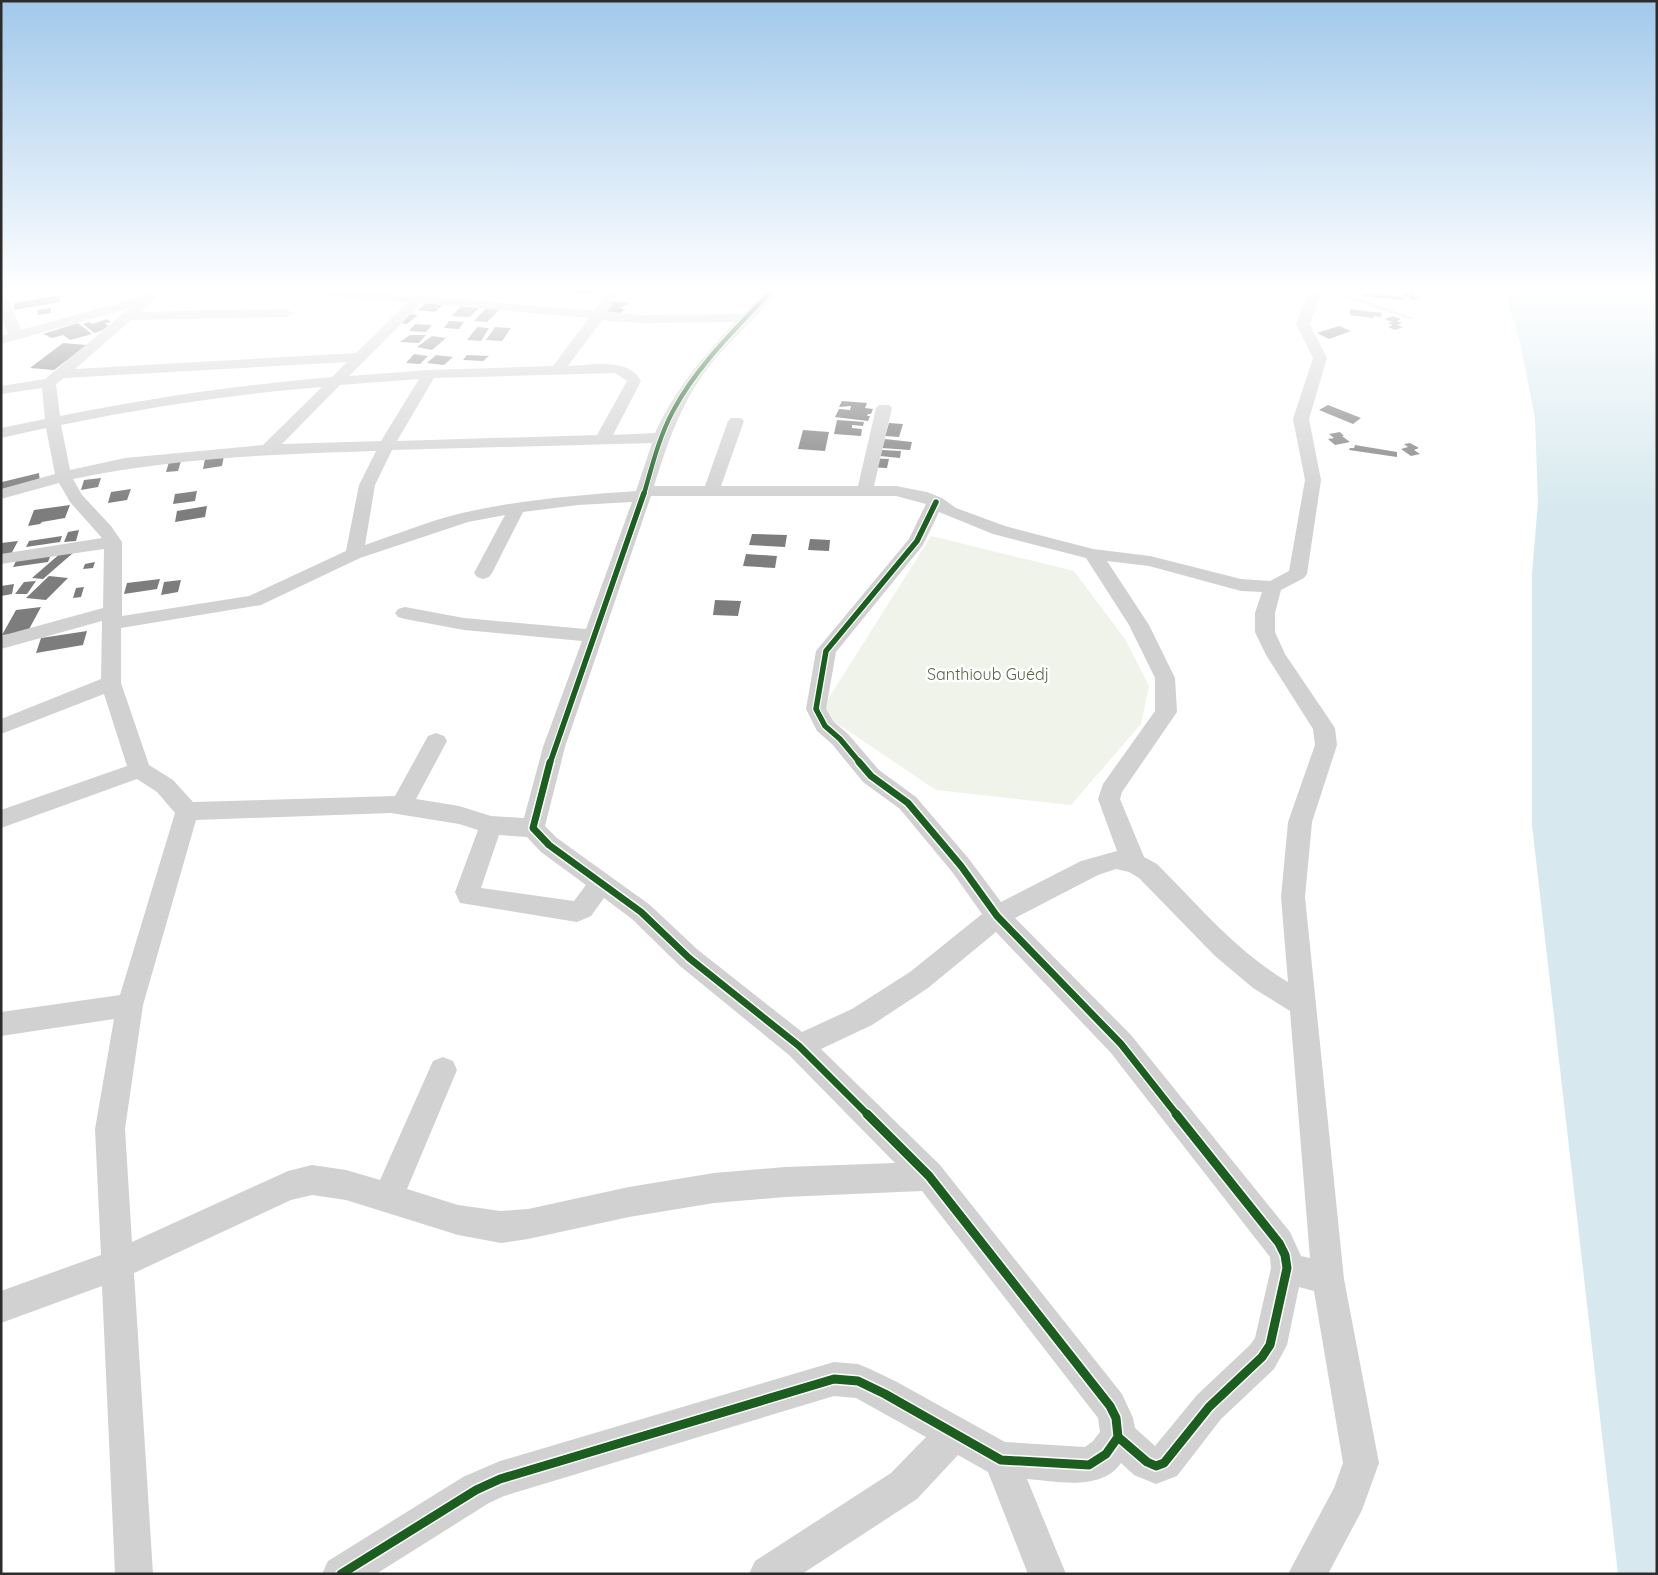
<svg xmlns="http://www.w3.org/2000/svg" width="1658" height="1575" viewBox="0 0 1658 1575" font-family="Quicksand,sans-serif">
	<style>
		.green { fill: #f0f3ea }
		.water { fill: #d7e9ef }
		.building { fill: #7d7d7d }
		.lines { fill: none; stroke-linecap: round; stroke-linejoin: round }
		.path { stroke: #d1d1d1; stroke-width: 2; stroke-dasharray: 2 2; stroke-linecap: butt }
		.service { fill: #d1d1d1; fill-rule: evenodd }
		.minor { fill: #d1d1d1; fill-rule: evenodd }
		.cycleway-far3-casing { stroke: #fff; stroke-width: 6 }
		.cycleway-far2-casing { stroke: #fff; stroke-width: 8 }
		.cycleway-far1-casing { stroke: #fff; stroke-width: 10 }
		.cycleway-casing { stroke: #fff; stroke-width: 12 }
		.cycleway-far3 { stroke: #1b5e20; stroke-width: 4.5 }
		.cycleway-far2 { stroke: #1b5e20; stroke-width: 5.5 }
		.cycleway-far1 { stroke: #1b5e20; stroke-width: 7 }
		.cycleway { stroke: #1b5e20; stroke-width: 9 }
		.labels { text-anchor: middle; stroke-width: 5; stroke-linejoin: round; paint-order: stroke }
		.park-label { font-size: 16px; fill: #54653c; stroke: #fff }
	</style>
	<rect width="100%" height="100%" fill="#fff"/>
	<path class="green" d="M931 536 1074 571 1125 639 1149 686 1141 724 1071 805 936 790 820 712Z"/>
	<path class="water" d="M1504 288H1657V1574H1618L1532 825V574L1538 502 1535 419 1521 346Z"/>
	<path class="building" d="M523 288H596L592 294 521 290Z
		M1408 291H1412L1417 294 1413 295 1420 298 1413 300 1403 295 1410 293Z
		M1372 293 1404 297V300L1363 296V294L1372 295Z
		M60 295V302L14 310V303Z
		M612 301 630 303 620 308 625 309 621 313 603 311Z
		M426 303 443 305 435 312 418 310Z
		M461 306 479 308 470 317 452 316Z
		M487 307 500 309 487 322 474 321Z
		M51 308V313L37 315 38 310Z
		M1350 309 1381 313 1382 317 1373 316V318L1350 315Z
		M410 314 418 315 407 324 399 323Z
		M1393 316 1401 319 1397 321 1402 323 1397 325 1403 327 1395 330 1388 327 1393 325 1388 323 1392 322 1384 319Z
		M107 319 111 322 105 323 108 326 101 331 94 333 83 324 89 322 92 324Z
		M449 321 464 322 459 329 444 328Z
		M78 323 92 334 70 340 63 335 52 338 43 334Z
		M415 324 432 325 426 332 409 331Z
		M1339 326 1351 331 1329 339 1317 333Z
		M477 327 489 328 481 341 467 340Z
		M495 327 511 328 502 341 486 340Z
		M410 335H426L419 343 400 342Z
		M432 336 446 338 432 350 417 347Z
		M63 343 87 345 54 370 30 368Z
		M414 354 428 356 420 364 406 363Z
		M436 355 453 357 444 365 427 363Z
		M467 355 489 356 483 361 463 360Z
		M842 401 867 403 865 408 873 409 871 414H868L867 416H870L868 421 835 417 839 409 850 410 851 406 839 407Z
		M1328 405 1361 418 1353 424 1319 410Z
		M837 420 864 422 863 426 852 425V428L862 429 861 436 834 434Z
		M889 423 903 424 899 437 885 436Z
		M803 430 829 432 825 451 798 449Z
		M1340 432 1344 436H1342L1350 442 1335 445 1328 439 1334 438 1329 434Z
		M885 439 912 442 910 450 882 448Z
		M1410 443 1419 448 1414 450 1420 454 1411 456 1401 449 1408 447 1404 444Z
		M1355 445 1397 452V457L1349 450 1350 448H1354Z
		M882 450 901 451 900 458 880 456Z
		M224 456 222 466 203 469 205 459Z
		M867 458 889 459 887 468 866 467Z
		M181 461 178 471 166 472 169 462Z
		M39 473 40 483 2 491V482Z
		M101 478 98 487 81 490 84 480Z
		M131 489 127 500 108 503 111 492Z
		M197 491 195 501 173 504 175 494Z
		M70 505 65 518 42 522 40 524 28 526 34 510Z
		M207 506 205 517 175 522 177 511Z
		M79 530 76 541 64 542 68 532Z
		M752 534 787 535 785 547 749 545Z
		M62 536 60 542 26 547 29 541Z
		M810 539 830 540 829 551 808 550Z
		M18 541 10 556 1 557V543Z
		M52 552 48 562 13 567 18 557Z
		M62 552 73 553 43 579 32 578Z
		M746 554 777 556 775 568 743 566Z
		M95 562 93 568 83 569 85 564Z
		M49 576 68 578 46 600 26 598Z
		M160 579 157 589 124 594 127 583Z
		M181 580 178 592 161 595 164 582Z
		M36 581 27 594H15L24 582Z
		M14 584 12 594 1 596V586Z
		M84 587 81 597 73 598 76 588Z
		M715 600 741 601 738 616 713 615Z
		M41 607 27 633 2 635 16 610Z
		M87 631 83 645 36 653 41 638Z"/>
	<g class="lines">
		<path class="path" d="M20 291 102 294"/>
		<path class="service" d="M1318 288H1328L1414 318 1409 319Z"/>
		<path class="minor" d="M153 288H167L141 312 286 309 293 313 286 317 131 320 75 369 356 353 408 302 276 292 270 288H329L594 311 611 288H624L607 312 640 315 743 314 767 288H780C759 317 730 339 708 368 680 405 668 442 654 486H705L728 421 731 418H741L744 421 721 486H858L876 408 879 405H889L892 408 874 486H896L927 492 942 498 956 508 1005 526 1093 549 1150 556 1241 579 1270 581 1289 571 1305 480 1293 419 1313 358 1296 324 1310 288H1323L1310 324 1327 358 1309 419 1321 480 1307 574 1304 578 1281 590 1275 613V632L1285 654 1335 728 1337 745 1312 822 1305 897 1344 1279 1379 1463 1362 1510 1328 1574H1288L1334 1488 1343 1463 1314 1291 1299 1287 1287 1345 1274 1369 1221 1419 1177 1476 1156 1484 1134 1475 1121 1463C1101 1492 1056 1481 1027 1479L1066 1574H1028L988 1472 958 1455 917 1499 802 1574H749L755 1561 891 1473 926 1437 856 1398 834 1396 504 1496 489 1503 376 1574H322L328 1561 463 1477 500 1461 834 1362 858 1364 870 1369 897 1382 1005 1442 1085 1447 1093 1441 1100 1432 1098 1418 922 1191 785 1197 714 1203 629 1217 528 1239 501 1243 458 1235 346 1200 312 1195 291 1200 134 1273 153 1574H115L102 1286 1 1323V1291L101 1255 95 1129 114 1019 1 1036V1012L120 995 175 813 157 792 137 779 1 828V810L127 766 104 694 1 734V719L101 679 102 621 1 649V636L103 608 104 549 1 564V554L102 538 70 502 59 483 1 499V489L55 474 46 428 1 438V428L45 419 42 388 1 394V386L45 379 130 308 1 344V336L8 334 1 316V294L8 298 21 330 143 296ZM422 303 589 318 553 366 429 370 349 376ZM602 320 640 323 735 322C702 358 676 388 655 433L613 435 641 381C629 357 591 365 568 366ZM347 362 332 377C240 385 149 398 60 416L56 384 64 378ZM615 373 627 381 597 435 397 441 434 378ZM419 379 381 441 282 444 340 385ZM322 387 263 445 125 458 70 470 61 425C147 407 234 394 322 387ZM652 443 636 491C578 495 519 500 462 513 429 521 397 534 365 545L375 485 392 450ZM376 451 359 485 346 551 249 596 122 616V542L111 526 82 495 73 479C173 458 274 454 376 451ZM651 496H896L926 504 909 539 816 651 806 709 817 731 832 744 863 782 900 809 953 873 982 914 910 972 852 1009 802 1032 698 950 650 905 557 838 545 826 565 747ZM632 502 586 629 464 618 405 607 398 609 395 613 398 617 405 619 464 630 582 641 543 747 524 818 491 816 459 806 416 799 447 741 444 736 436 733 428 736 395 796 193 802 173 780 149 765 121 683V628L261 605 360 558 468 522 505 515 474 573 477 577 483 579 489 577 492 573 523 512 578 505ZM939 512 993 534 1086 558 1129 625 1155 678V711L1103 784 1098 799 1117 851 1081 861 1001 902 969 859 916 797 879 770 848 734 833 721 826 709 836 652 923 545ZM1107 561 1149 566 1241 591 1262 592 1255 613V632L1266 655 1313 729 1315 745 1288 822 1281 897 1288 982C1237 952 1198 905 1157 864L1144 857 1120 799 1122 792 1177 712 1175 678 1149 625ZM391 813 459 824 478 830 455 892 460 903 577 922 591 916 604 898 632 919 680 966 789 1055 895 1163 785 1167 714 1173 629 1187 528 1209 501 1211 458 1205 407 1189 457 1070 453 1061 443 1057 433 1061 380 1180 346 1170 312 1165 288 1171 132 1242 125 1129 143 1005 196 820ZM499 835 527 837 541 852 586 885 574 901 481 888ZM1116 869 1129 872 1139 878 1215 956 1253 988 1290 1011 1310 1258 1301 1256 1290 1232 1131 1035 1015 918 1098 875ZM996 932 1111 1053 1270 1257 1271 1268 1255 1338 1250 1345 1197 1395 1155 1446 1135 1428 1133 1418 1122 1394 940 1165 821 1049 872 1025 928 988Z"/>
		<g class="cycleway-far3-casing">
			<path id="cycleway-far3" d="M644 494C652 466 659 437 673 411 698 364 738 327 774 288"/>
		</g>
		<g class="cycleway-far2-casing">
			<path id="cycleway-far2" d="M550 763 644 493
				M860 763 840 739 825 726 816 709 826 651 917 541 936 502"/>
		</g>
		<g class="cycleway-far1-casing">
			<path id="cycleway-far1" d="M550 762 533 828 549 845 641 912 689 958 799 1046 868 1115
				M859 762 871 776 908 803 961 866 997 916 1121 1044 1177 1115"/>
		</g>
		<g class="cycleway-casing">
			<path id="cycleway" d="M1118 1437 1147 1462 1156 1466 1164 1463 1209 1407 1262 1357 1270 1345 1287 1268 1285 1255 1279 1243 1176 1114
				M341 1574 476 1490 500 1479 834 1379 858 1381 885 1394 1001 1460 1089 1465 1106 1454 1118 1437 1116 1418 1110 1406 929 1176 867 1114"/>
		</g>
		<use href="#cycleway-far3" class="cycleway-far3"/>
		<use href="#cycleway-far2" class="cycleway-far2"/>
		<use href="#cycleway-far1" class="cycleway-far1"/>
		<use href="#cycleway" class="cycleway"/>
	</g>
	<linearGradient id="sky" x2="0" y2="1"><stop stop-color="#a1c9eb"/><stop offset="0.57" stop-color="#fff"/><stop offset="1" stop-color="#fff" stop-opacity="0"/></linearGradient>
	<rect width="1658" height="509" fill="url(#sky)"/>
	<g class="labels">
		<g class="park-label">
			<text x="988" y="680">Santhioub Guédj</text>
		</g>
	</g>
	<rect width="1658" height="1575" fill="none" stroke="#2c2c2c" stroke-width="5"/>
</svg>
